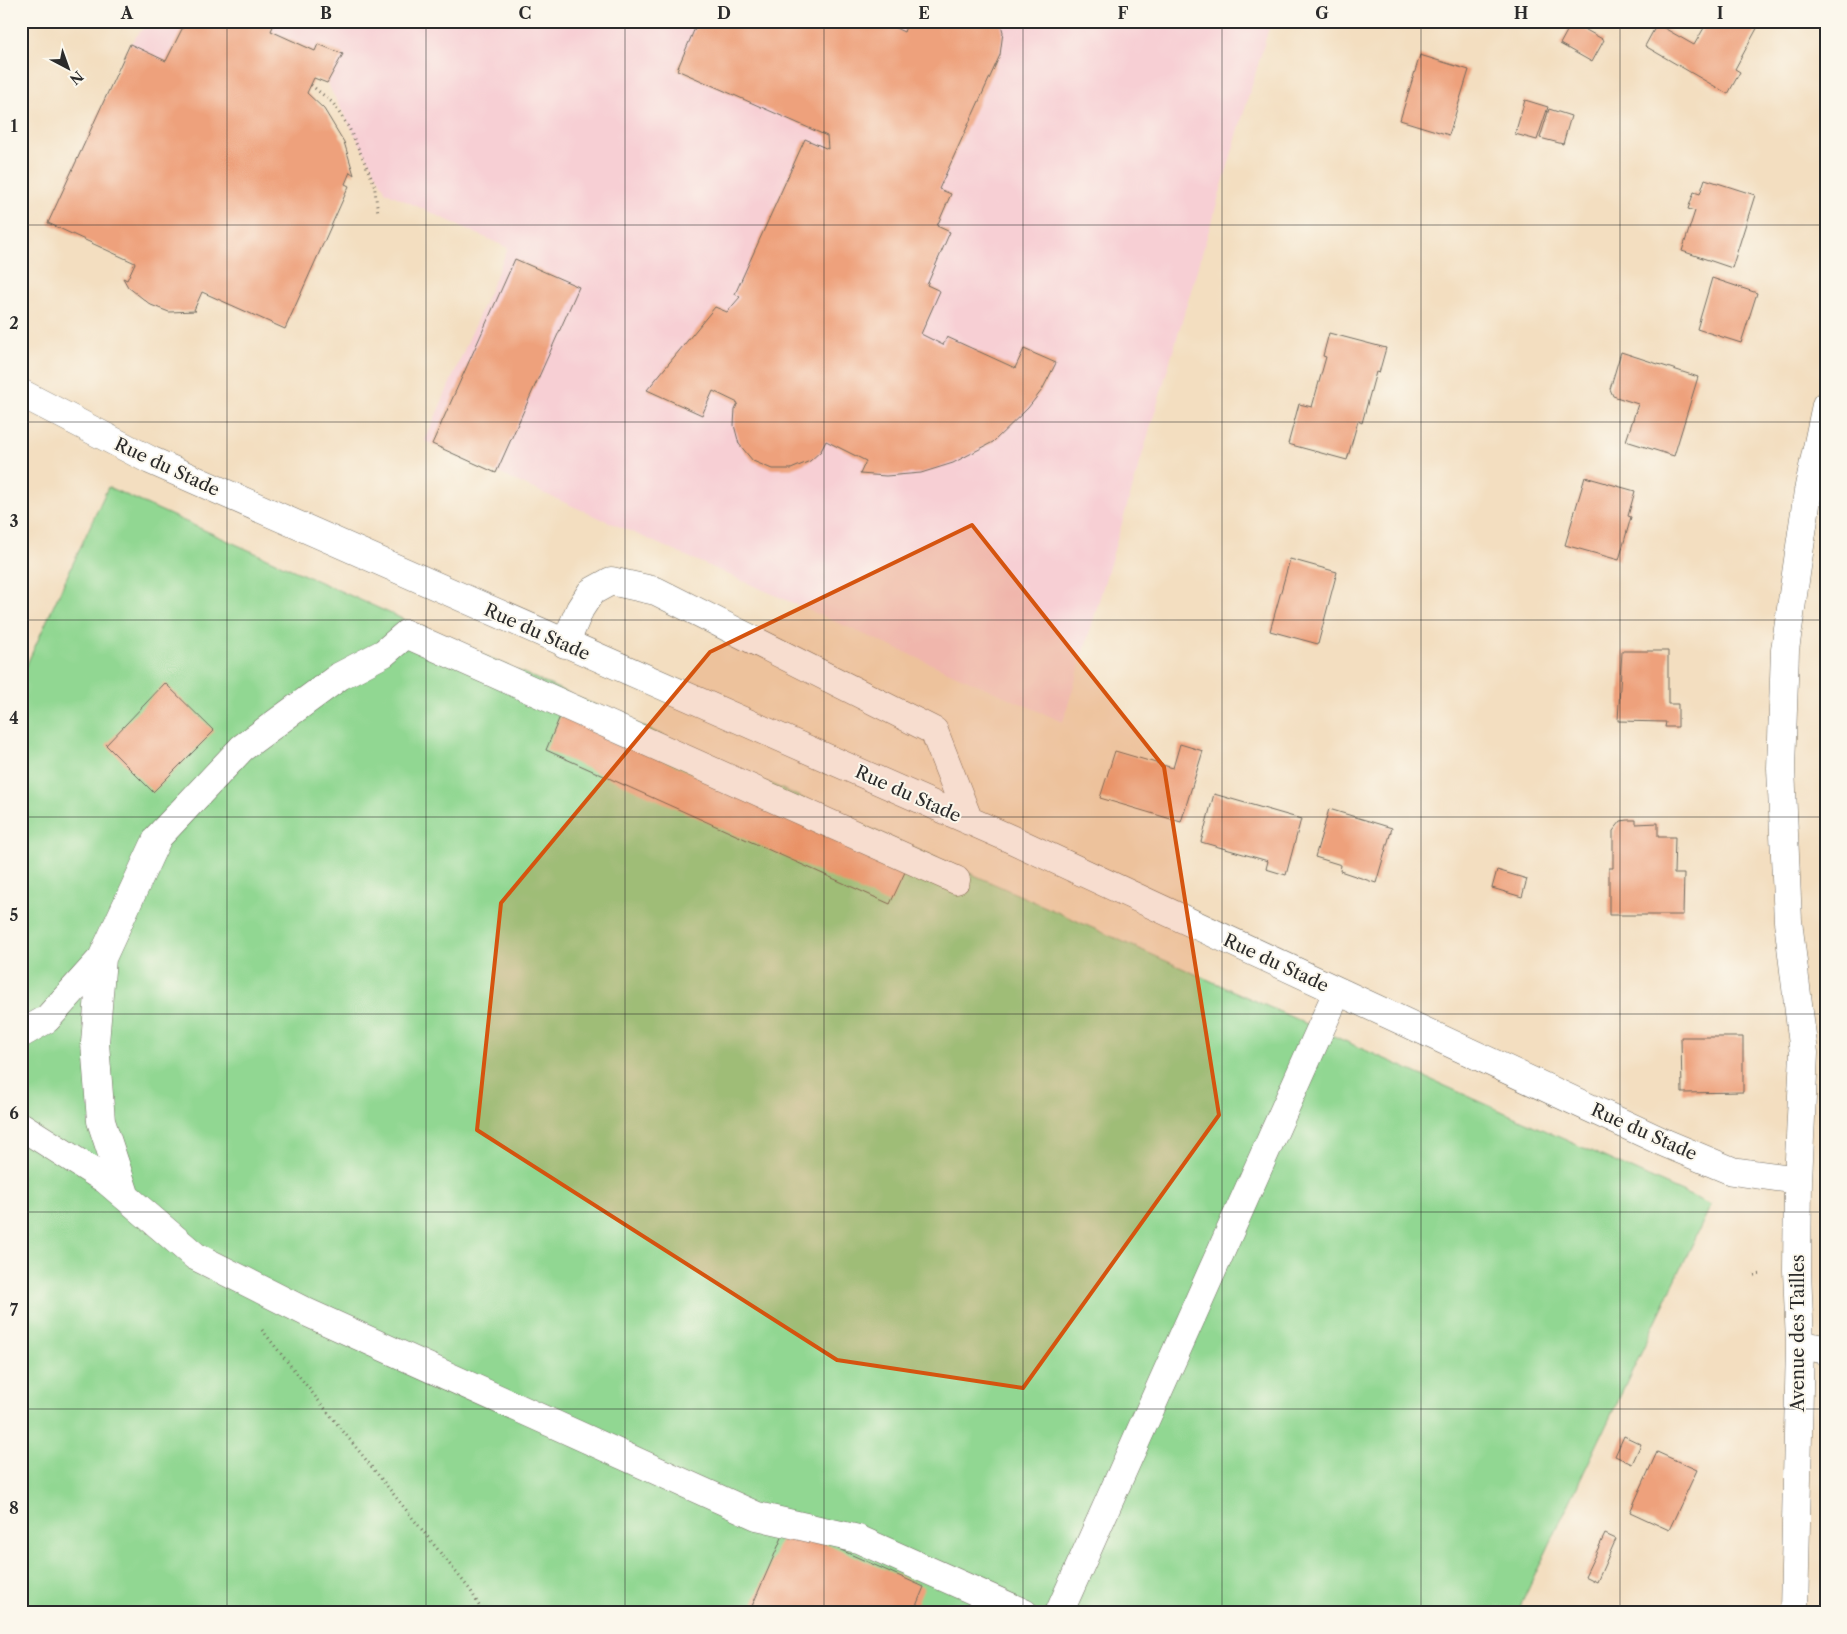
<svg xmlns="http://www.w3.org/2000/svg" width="1847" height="1634" viewBox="0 0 1847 1634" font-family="'Libre Caslon Text',serif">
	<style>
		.built { fill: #f7cfd4 }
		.green { fill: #91d792; stroke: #5e815e }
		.building { fill: #eea17b }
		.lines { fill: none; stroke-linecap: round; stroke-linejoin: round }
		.minor-casing { stroke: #716a5f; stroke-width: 29 }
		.path { stroke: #716a5f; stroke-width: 3; stroke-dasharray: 1 4; stroke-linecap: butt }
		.minor { stroke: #fff; stroke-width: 28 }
		.marked { fill: #d5540f; fill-opacity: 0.2; stroke: #d5540f; stroke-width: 4; stroke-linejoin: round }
		.grid { fill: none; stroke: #2b2b2b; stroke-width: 1; stroke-opacity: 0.55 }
		.labels { text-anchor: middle; stroke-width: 4; stroke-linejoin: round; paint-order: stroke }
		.street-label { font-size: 18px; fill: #2b2b2b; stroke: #fbf7ec }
		.neatline { fill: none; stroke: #2b2b2b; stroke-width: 2 }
		.grid-label { font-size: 16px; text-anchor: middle; font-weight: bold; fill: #2b2b2b }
	</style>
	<rect width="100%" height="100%" fill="#fbf7ec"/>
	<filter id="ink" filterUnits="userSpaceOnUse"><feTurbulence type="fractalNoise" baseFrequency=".02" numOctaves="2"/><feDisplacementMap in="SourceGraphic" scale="10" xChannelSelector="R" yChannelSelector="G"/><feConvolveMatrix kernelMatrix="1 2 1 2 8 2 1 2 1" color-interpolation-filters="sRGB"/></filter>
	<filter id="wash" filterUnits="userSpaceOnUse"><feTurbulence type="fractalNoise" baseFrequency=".0096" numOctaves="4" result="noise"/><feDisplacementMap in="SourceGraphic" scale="20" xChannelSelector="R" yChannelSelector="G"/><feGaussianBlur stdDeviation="1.12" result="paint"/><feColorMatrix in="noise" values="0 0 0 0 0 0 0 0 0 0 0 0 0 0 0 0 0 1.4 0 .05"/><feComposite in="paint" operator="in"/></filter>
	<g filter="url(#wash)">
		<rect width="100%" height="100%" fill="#f3dec0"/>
		<path class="built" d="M149 21H186L166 61 130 44Z
			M269 21H1271L1063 722 425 441 508 248 386 192 327 83 343 54 318 44 315 51 271 31 274 24Z"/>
		<path class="green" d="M108 487 1711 1205 1517 1613H21V677Z"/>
		<g id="blocks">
			<path class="building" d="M186 21H269L274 24 271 31 315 51 318 44 343 54 327 83 314 78 307 93 324 109 344 142 354 175 350 172 345 184 349 186 285 329 202 292 194 310 196 311 169 312 151 305 128 287 123 278 127 280 135 263 48 223 130 44 166 61Z
				M698 21H881L904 32 908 21H1000L1003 32 1000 55 939 189 951 194 937 226 950 232 927 285 940 291 921 334 943 345 947 337 1015 368 1024 349 1056 363 1042 390 1028 408 993 442 953 463 921 473 886 476 860 474 866 461 826 441 821 451 810 461 791 469H772L753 461 739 444 734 425 735 409 738 403 713 391 702 415 647 390 715 307 727 312 740 297 735 294 805 139 828 149 827 136 677 70Z
				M1217 21H1238L1236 27Z
				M1708 21H1761L1735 69 1740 72 1728 94 1645 46 1657 24 1694 45Z
				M1572 22 1604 40 1592 62 1560 44Z
				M1420 55 1469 70 1449 135 1400 120Z
				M1525 100 1548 107 1537 140 1515 134Z
				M1549 109 1571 116 1563 144 1540 138Z
				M1705 179 1755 195 1732 268 1682 251 1695 211 1688 209 1694 192 1700 194Z
				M515 259 579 287 496 473 432 444Z
				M1712 278 1757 293 1741 343 1697 329Z
				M1329 333 1386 348 1379 373 1376 372 1362 423 1358 421 1347 460 1288 444 1299 404 1312 407 1326 357 1323 356Z
				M1621 352 1698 377 1674 456 1626 441 1638 404 1613 396 1610 389Z
				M1585 477 1635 491 1628 516 1631 517 1619 560 1565 545Z
				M1290 559 1337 572 1318 644 1270 631Z
				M1622 651H1668V704H1678V727H1665L1666 722 1618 721Z
				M165 683 214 731 153 792 106 745Z
				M561 714 906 870 890 904 546 750Z
				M1180 744 1203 751 1181 822 1100 798 1115 751 1173 768Z
				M1214 794 1301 819 1286 875 1266 869 1268 861 1201 842Z
				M1329 809 1392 828 1376 883 1340 871 1341 865 1315 857Z
				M1628 820H1636V824L1658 823V837H1675L1674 874H1684L1683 915H1609V868H1613V831L1621 821Z
				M1497 870 1527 879 1522 897 1492 888Z
				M1681 1037H1743V1092L1682 1093Z
				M1624 1436 1641 1444 1632 1464 1615 1456Z
				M1657 1452 1697 1470 1669 1530 1630 1512Z
				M787 1526 924 1587 913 1613H749Z
				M1605 1534 1616 1539 1597 1582 1585 1576Z"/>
		</g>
	</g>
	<g filter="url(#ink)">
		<use href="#blocks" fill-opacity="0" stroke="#716a5f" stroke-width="1"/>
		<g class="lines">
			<g class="minor-casing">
				<path id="minor" d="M21 393 150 460 1011 839 1665 1143 1732 1171 1798 1180
					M565 644 580 609 591 592 611 581 656 591 934 731 969 821
					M21 1034 47 1019 102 958
					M21 1126 106 1180 195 1256 306 1312 757 1516 858 1539 1024 1613
					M126 1197 101 1121 95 1043 102 958 158 837 242 748 340 676 384 653 406 634 956 880
					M1800 1344 1826 1350
					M1059 1613 1337 992
					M1794 1613 1800 1344 1797 1270 1798 1180 1804 1053 1788 921 1781 768 1785 650 1808 491 1826 405"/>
			</g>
			<path class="path" d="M311 85 333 103 349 128 374 183 378 213
				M1754 1275 1763 1274
				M262 1330 471 1591 483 1613"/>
			<use href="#minor" class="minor"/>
		</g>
	</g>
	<path class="marked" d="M972 525 1164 767 1219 1115 1023 1388 837 1360 477 1130 501 903 710 652Z"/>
	<path class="grid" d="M227 21V1613M426 21V1613M625 21V1613M824 21V1613M1023 21V1613M1222 21V1613M1421 21V1613M1620 21V1613M21 225H1826M21 422H1826M21 620H1826M21 817H1826M21 1014H1826M21 1212H1826M21 1409H1826"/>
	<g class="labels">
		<g class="street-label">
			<text transform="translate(167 467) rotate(25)" y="6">Rue du Stade</text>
			<text transform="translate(537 632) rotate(24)" y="6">Rue du Stade</text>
			<text transform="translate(908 794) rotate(24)" y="6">Rue du Stade</text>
			<text transform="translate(1276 963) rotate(25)" y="6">Rue du Stade</text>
			<text transform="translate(1644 1132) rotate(24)" y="6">Rue du Stade</text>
			<text transform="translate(1798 1333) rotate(-90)" y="6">Avenue des Tailles</text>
		</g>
	</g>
	<rect width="1847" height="1634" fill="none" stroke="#fbf7ec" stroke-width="55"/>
	<g transform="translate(68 68) rotate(139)" stroke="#fbf7ec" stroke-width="4" paint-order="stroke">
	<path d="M0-4L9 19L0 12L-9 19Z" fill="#2b2b2b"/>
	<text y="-8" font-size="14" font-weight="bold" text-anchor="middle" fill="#2b2b2b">N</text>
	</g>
	<rect x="28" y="28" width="1792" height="1578" class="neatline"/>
	<g class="grid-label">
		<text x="127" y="19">A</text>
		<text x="326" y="19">B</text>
		<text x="525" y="19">C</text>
		<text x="724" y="19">D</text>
		<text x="924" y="19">E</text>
		<text x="1123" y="19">F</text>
		<text x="1322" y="19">G</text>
		<text x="1521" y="19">H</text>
		<text x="1720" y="19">I</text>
		<text x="14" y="132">1</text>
		<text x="14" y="329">2</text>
		<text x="14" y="527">3</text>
		<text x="14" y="724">4</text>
		<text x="14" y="921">5</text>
		<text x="14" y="1119">6</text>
		<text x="14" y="1316">7</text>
		<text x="14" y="1514">8</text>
	</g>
</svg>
